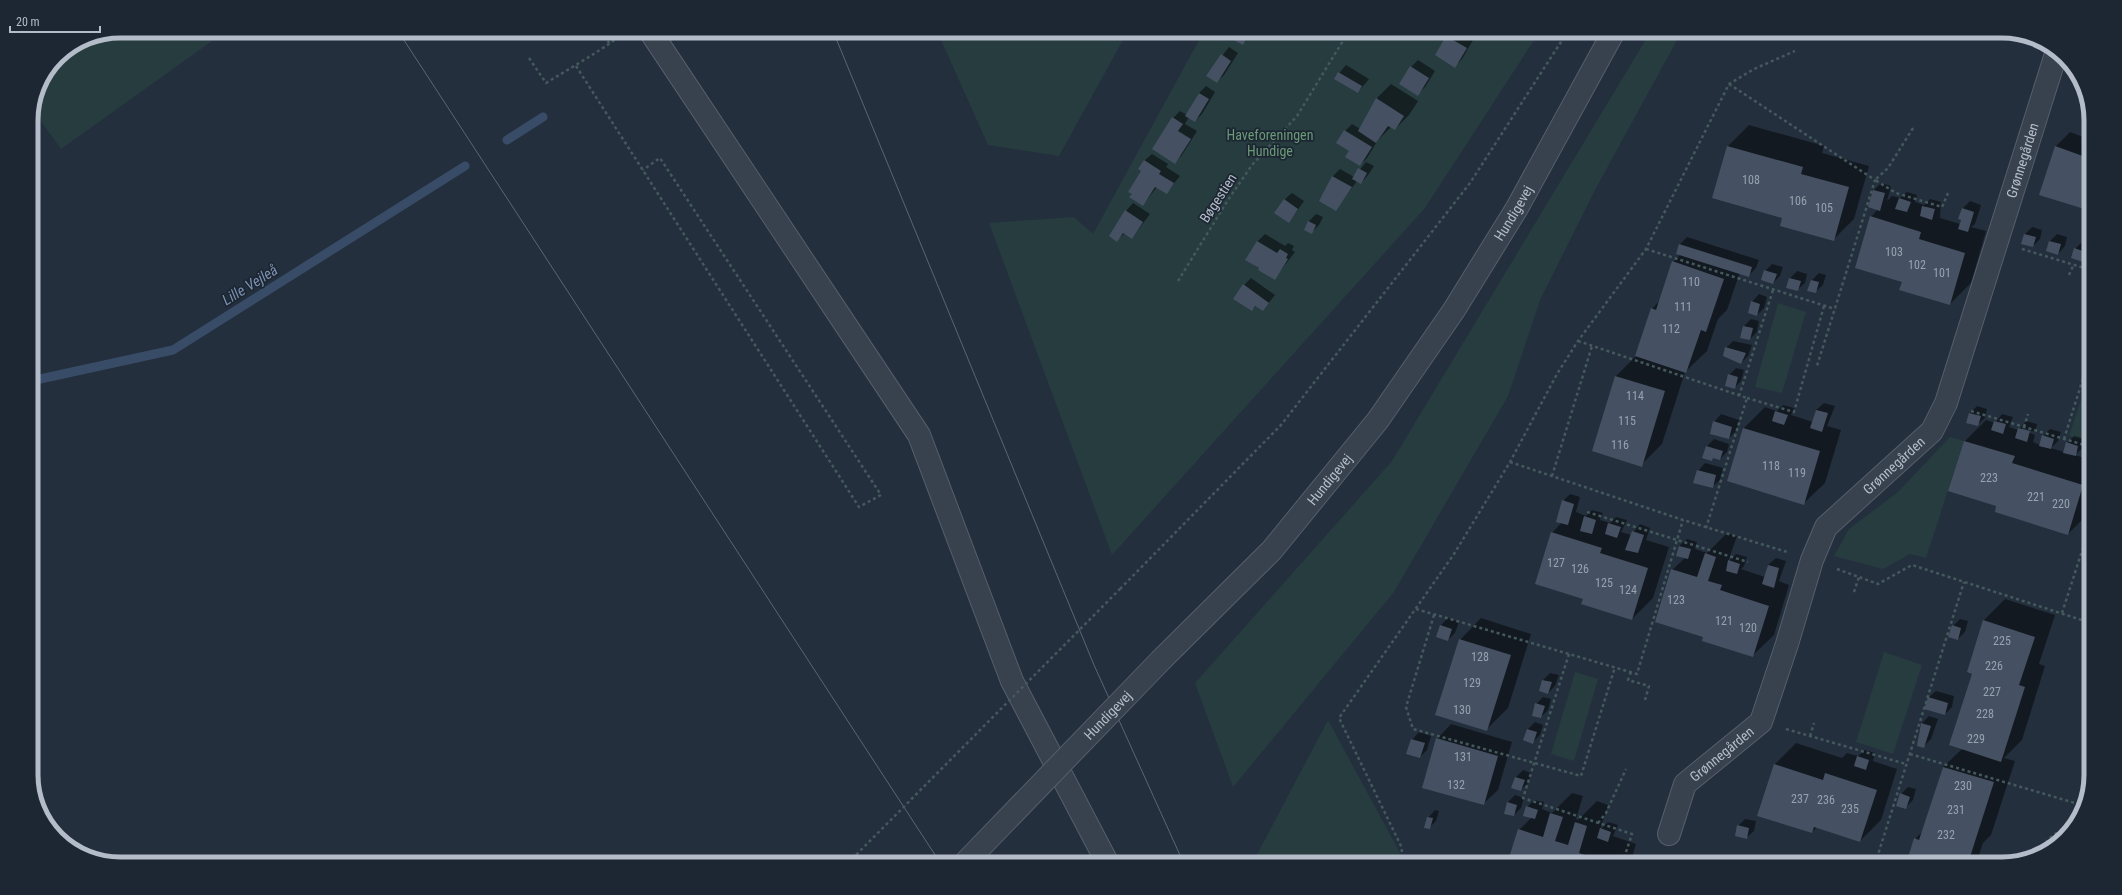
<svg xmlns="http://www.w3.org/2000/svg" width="2122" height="895" viewBox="0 0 2122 895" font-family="'Roboto Condensed',sans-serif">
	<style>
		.green { fill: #263c3f }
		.shadow { fill: #0007 }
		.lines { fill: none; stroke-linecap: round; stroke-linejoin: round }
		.stream { stroke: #394c67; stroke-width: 9 }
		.building { fill: #455162 }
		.minor-casing { stroke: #565f6c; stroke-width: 24 }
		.path { stroke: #44595c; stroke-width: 2.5; stroke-dasharray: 3 3; stroke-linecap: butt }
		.minor { stroke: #38414e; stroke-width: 22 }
		.tram { stroke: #5a6575; stroke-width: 1 }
		.minor-bridge-casing { stroke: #565f6c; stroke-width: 24; stroke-linecap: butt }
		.path-bridge { stroke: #44595c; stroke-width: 2.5; stroke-dasharray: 3 3; stroke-linecap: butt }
		.minor-bridge { stroke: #38414e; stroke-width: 22 }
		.labels { text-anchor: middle; stroke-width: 3.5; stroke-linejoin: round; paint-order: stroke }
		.number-label { font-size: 12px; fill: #98a1af }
		.park-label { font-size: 14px; fill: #6b9a76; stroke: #1d2633 }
		.street-label { font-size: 14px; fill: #b4bcc9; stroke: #1d2633 }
		.water-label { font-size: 15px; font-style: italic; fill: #7c92b1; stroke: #1d2633 }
		.rim { fill: none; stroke: #b4bcc9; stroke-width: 5 }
	</style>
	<rect width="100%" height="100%" fill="#242f3e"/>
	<path class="green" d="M120 31H226L61 149 32 109 38 86 57 57 86 38Z
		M937 31H1128L1059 156 988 145Z
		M1204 31H1540L1425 208 1112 555 989 223 1074 217 1093 234Z
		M1651 31H1682L1595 190 1540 300 1508 396 1394 592 1233 787 1195 683 1392 461Z
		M1778 303 1806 312 1782 393 1755 387Z
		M2091 370V443L2069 436Z
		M1950 437 1964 441 1926 558 1910 554 1883 569 1834 556 1849 529 1898 492Z
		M1884 652 1922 665 1893 754 1856 742Z
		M1575 672 1598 679 1574 761 1551 754Z
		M1328 720 1406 864H1252Z"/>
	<path class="shadow" d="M1232 31H1253L1243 44Z
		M1453 31H1457L1473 40 1462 59 1455 66 1436 55Z
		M1229 47 1238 53 1224 75 1216 82 1207 76Z
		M1418 60 1435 71 1425 87 1418 94 1411 67Z
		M1346 65 1369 79 1358 92 1335 78Z
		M1391 84 1418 101 1409 115 1395 129 1391 127 1378 140 1367 158 1360 165 1350 150 1345 131 1352 124 1360 129 1377 98Z
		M1206 86 1215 92 1202 114 1195 121 1189 117 1185 124 1197 131 1182 155 1175 162 1173 118 1180 111 1187 115 1199 93Z
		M1749 125 1824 146 1822 153 1869 166 1854 219 1833 240 1783 217 1728 146Z
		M2070 132 2091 140V210L2055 147Z
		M1152 154 1168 164 1166 167 1180 176 1166 193 1157 187 1143 205 1142 171 1144 161Z
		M1366 162 1374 166 1368 175 1361 183 1357 181 1336 209 1320 200 1333 176 1340 169 1354 177Z
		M1881 183 1891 186 1887 201 1892 196 1900 198 1907 192 1917 195 1915 202 1924 205 1930 199 1941 202 1940 218 1960 224 1962 209 1970 201 1981 205 1975 224 1971 227 1986 231 1971 283 1950 304 1903 281 1871 217 1878 209 1874 190Z
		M1292 193 1304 201 1289 222 1284 200Z
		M1133 203 1150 214 1132 238 1125 233 1117 240 1126 211Z
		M1316 214 1323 217 1319 225 1312 232 1305 229 1309 221Z
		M2032 227 2042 230 2040 239 2033 246 2023 243 2025 234Z
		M1265 234 1285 246 1288 243 1294 246 1292 250 1295 252 1274 279 1247 260 1258 241Z
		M2057 234 2067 237 2065 246 2058 254 2047 250 2050 241Z
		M1687 237 1759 260 1756 268 1749 275 1740 272 1727 310 1718 319 1707 351 1685 372 1662 444 1641 465 1593 450 1616 376 1636 356 1652 309 1660 300 1673 262 1681 254 1680 244Z
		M2082 242 2091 244 2090 254 2083 261 2075 249Z
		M1772 264 1783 267 1780 276 1773 283 1765 271Z
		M1797 271 1807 274 1805 283 1797 290 1790 278Z
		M1819 273 1826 275 1823 285 1815 292 1809 291 1812 280Z
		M1251 278 1275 295 1263 310 1256 306 1252 310 1244 285Z
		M1759 294 1767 297 1764 308 1757 315 1752 302Z
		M1751 319 1759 321 1757 332 1750 339 1744 326Z
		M1733 341 1752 345 1748 356 1741 363 1726 348Z
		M1736 368 1744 370 1741 381 1734 388 1729 375Z
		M1824 403 1835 406 1827 426 1841 430 1825 483 1803 504 1744 428 1765 407 1777 411 1783 405 1794 408 1791 415 1813 422 1816 410Z
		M1977 406 1987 409 1985 418 1977 425 1970 413Z
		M1721 414 1739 420 1736 431 1729 438 1714 422Z
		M2002 414 2013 417 2009 427 2019 430 2026 421 2037 424 2035 432 2022 428V430L2035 435 2033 442 2040 445 2043 436 2050 429 2061 432 2058 441 2051 448 2064 452 2067 443 2074 436 2085 439 2083 448 2075 455 2091 460V506L2089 513 2068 534 1998 505 1965 441 1986 420 1995 423Z
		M1714 439 1729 444 1727 452 1720 459 1714 457 1712 460 1703 457 1707 446Z
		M1705 463 1723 468 1720 480 1712 487 1698 471Z
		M1570 494 1580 497 1576 512 1586 516 1592 510 1603 513 1600 520 1610 523 1616 517 1627 520 1621 532 1631 535 1640 524 1650 528 1646 540 1669 547 1653 598 1632 619 1584 598 1552 533 1562 522 1563 501Z
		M1727 533 1737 536 1728 562 1736 554 1747 557 1744 566 1741 569 1765 577 1768 565 1776 558 1786 561 1779 581 1789 585 1774 635 1752 656 1704 636 1672 570 1685 558 1679 546 1687 539 1697 542 1695 549 1707 553Z
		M2005 599 2055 615 2039 664 2045 666 2022 740 2004 758 2015 761 1991 835 1983 843 1976 864H1907L1915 839 1923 831 1943 767 1962 749 1973 673 1968 672 1984 620Z
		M1448 618 1459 622 1455 633 1448 640 1441 625Z
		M1481 618 1531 634 1508 708 1487 729 1460 640Z
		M1960 619 1968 621 1965 632 1958 639 1953 626Z
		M1550 673 1559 675 1555 686 1548 693 1540 691 1543 680Z
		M1936 691 1954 696 1952 707 1945 714 1928 698Z
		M1543 697 1551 699 1548 710 1541 717 1536 704Z
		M1929 716 1938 719 1931 739 1924 746 1922 734 1919 733 1922 723Z
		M1535 722 1543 725 1540 735 1533 742 1528 729Z
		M1451 724 1512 742 1498 790 1483 804 1437 739Z
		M1419 732 1431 736 1427 750 1420 757 1412 740Z
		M1796 743 1842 758 1847 753 1858 756 1865 750 1875 753 1873 761 1897 769 1881 820 1860 841 1817 827 1812 832 1775 764Z
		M1523 770 1531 773 1528 783 1521 790 1513 788 1516 777Z
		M1908 787 1916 789 1913 800 1906 807 1901 794Z
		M1572 793 1583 796 1576 819 1578 820 1597 801 1608 805 1600 830 1608 822 1618 825 1613 836 1636 844 1630 864H1508L1519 830 1532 817 1527 807 1534 800 1544 802 1542 809 1552 813Z
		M1515 795 1524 798 1521 808 1514 815 1508 802Z
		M1435 810 1439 811 1436 821 1429 828 1428 818Z
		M1745 819 1756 821 1754 831 1746 838 1738 826Z
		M1885 860 1893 863V864H1881Z"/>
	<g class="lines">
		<path class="stream" d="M670 36 679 31
			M507 140 543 117
			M31 381 173 350 465 166"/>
	</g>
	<path class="building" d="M1231 31H1251L1243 45 1228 37Z
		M1446 36 1467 48 1455 68 1435 55Z
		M1221 54 1231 61 1217 83 1206 76Z
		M1410 66 1429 78 1418 96 1399 84Z
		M1338 72 1362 86 1358 93 1334 79Z
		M1199 93 1209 99 1195 122 1185 116Z
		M1376 98 1404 116 1395 130 1388 126 1376 143 1358 131Z
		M1172 117 1183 124 1178 131 1191 139 1175 164 1152 149Z
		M1344 130 1372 147 1360 166 1345 157 1349 151 1336 143Z
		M1727 146 1803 167 1801 174 1849 187 1834 241 1780 226 1782 218 1712 198Z
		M2055 146 2091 159V211L2039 195Z
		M1144 160 1161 171 1159 174 1174 183 1167 194 1155 187 1143 206 1129 197 1132 194 1128 192 1141 171 1138 169Z
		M1358 168 1367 173 1361 184 1352 179Z
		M1332 176 1352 187 1336 211 1319 201Z
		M1873 190 1885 193 1880 211 1868 207Z
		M1899 198 1911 202 1907 212 1895 209Z
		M1284 199 1298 209 1289 223 1274 213Z
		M1922 206 1935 209 1932 220 1920 216Z
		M1962 208 1974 212 1968 232 1958 229 1961 220 1958 219Z
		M1125 210 1143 222 1132 239 1123 233 1117 242 1109 236Z
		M1870 216 1921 232 1919 239 1965 253 1950 305 1899 290 1902 282 1855 268Z
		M1308 221 1316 225 1312 234 1304 230Z
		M2024 234 2036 237 2033 247 2021 244Z
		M1257 241 1277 253 1280 249 1288 254 1286 258 1288 259 1275 280 1258 270 1259 268 1245 260Z
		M2049 241 2061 244 2058 255 2046 251Z
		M1679 244 1752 267 1749 277 1676 254Z
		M2074 248 2086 252 2083 262 2071 258Z
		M1672 261 1724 279 1706 332 1701 330 1686 373 1635 356 1651 308 1656 310Z
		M1764 270 1777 274 1773 284 1761 280Z
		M1789 278 1801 281 1798 291 1786 288Z
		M1811 280 1819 282 1816 293 1807 291Z
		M1243 284 1269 303 1263 311 1255 306 1252 311 1233 299Z
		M1751 301 1760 304 1757 316 1748 313Z
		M1743 326 1753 328 1750 340 1740 338Z
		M1725 347 1746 353 1741 364 1723 356Z
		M1728 374 1738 377 1735 389 1725 386Z
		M1615 376 1665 391 1642 467 1592 451Z
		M1816 410 1828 413 1822 432 1810 428Z
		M1775 411 1788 415 1784 425 1772 421Z
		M1969 413 1981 416 1978 426 1966 423Z
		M1713 421 1732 427 1729 439 1710 434Z
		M1994 421 2006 424 2003 434 1991 430Z
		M1743 428 1820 451 1804 505 1727 481Z
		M2018 428 2030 431 2027 442 2015 438Z
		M2042 435 2054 439 2051 449 2039 446Z
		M1964 441 2015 456 2012 463 2083 485 2068 535 1995 512 1996 506 1948 491Z
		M2066 442 2078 446 2076 456 2063 453Z
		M1706 446 1723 451 1720 460 1713 458 1712 461 1702 458Z
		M1697 470 1716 475 1713 488 1693 483Z
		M1562 500 1574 504 1568 525 1556 522Z
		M1584 516 1596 520 1592 534 1580 531Z
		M1608 523 1621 527 1617 538 1605 534Z
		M1632 531 1644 535 1638 553 1625 550Z
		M1551 532 1602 548 1600 553 1648 568 1632 620 1581 604 1583 599 1535 584Z
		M2091 540V560L2085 558Z
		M1679 546 1691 549 1688 559 1676 556Z
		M1705 553 1716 557 1708 581 1722 585 1720 590 1769 606 1753 657 1702 641 1703 637 1655 622 1671 569 1697 577Z
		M1728 560 1740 564 1737 574 1726 571Z
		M1768 565 1779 568 1774 588 1762 584Z
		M1983 620 2035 637 2019 685 2025 687 2001 762 1949 745 1972 674 1967 672Z
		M1440 625 1452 629 1448 641 1436 637Z
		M1952 625 1961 628 1958 640 1948 637Z
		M1459 639 1511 655 1487 731 1435 715Z
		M1542 680 1552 682 1548 694 1539 691Z
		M1928 697 1948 703 1945 715 1924 709Z
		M1535 703 1545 706 1541 718 1532 716Z
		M1921 723 1931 726 1924 748 1917 746Z
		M1527 729 1537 732 1533 744 1523 740Z
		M1436 738 1498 756 1484 805 1422 788Z
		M1411 739 1425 743 1420 758 1406 754Z
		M1857 756 1869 760 1866 770 1854 766Z
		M1774 764 1823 780 1825 773 1877 790 1860 842 1814 827 1812 833 1757 816Z
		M1943 767 1994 782 1970 857 1964 856 1962 864H1906L1914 838 1919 840Z
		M1515 777 1525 780 1521 791 1511 788Z
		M1900 793 1910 797 1906 809 1896 806Z
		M1507 802 1517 805 1514 816 1504 814Z
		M1526 806 1538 810 1535 819 1523 816Z
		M1550 813 1563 817 1555 841 1568 845 1575 822 1587 826 1579 853 1612 864H1507L1518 829 1543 837Z
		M1427 817 1433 818 1430 829 1424 828Z
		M1737 825 1749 828 1747 839 1735 836Z
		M1600 828 1611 832 1608 842 1597 838Z"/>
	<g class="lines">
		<g class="minor-casing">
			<g id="minor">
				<path d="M650 31 919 435 1012 681 1108 864"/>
				<path id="s1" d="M1162 659 1272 550 1378 420 1454 310 1517 208 1614 31"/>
				<path id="s2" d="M1669 834 1685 784 1761 722 1787 644 1812 560 1826 527 1932 431 1946 403 2056 54"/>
			</g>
		</g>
		<path class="path" d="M601 31 609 43
			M529 58 546 83C572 67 599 52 624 33
			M576 66 859 507 881 495 660 158 643 170
			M1729 84 1875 180 1817 366
			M1913 128 1888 168 1875 180 1896 193 1942 207 1948 193
			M1646 249 1835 309
			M2022 249 2091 270
			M2069 275 2074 264
			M1178 281 1228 200 1252 165 1297 116 1349 31
			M1578 341 1747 398 1706 528
			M1739 396 1773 290
			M1747 398 1794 412 1824 306
			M1971 411 2091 447
			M2024 427 2028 414
			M2064 439 2091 353
			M1510 462 1683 520 1787 552
			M1552 476 1592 346
			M1587 512 1748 562
			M1837 569 1878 584 1912 565 2091 623
			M1120 589 1281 425 1470 183 1568 31
			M1854 592 1859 577
			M1416 609 1637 674 1683 520
			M2062 613 2091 523
			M1434 615 1406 707 1413 729 1581 776 1615 667
			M1569 654 1523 798 1632 834 1622 864
			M1631 672 1628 680 1649 686 1645 700
			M1786 729 1906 764
			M1810 736 1814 723
			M1910 754 2085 806
			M1598 823 1606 813 1626 769
			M2041 847 2049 850
			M2040 853C2044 839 2059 831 2071 825
			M847 864 852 859
			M1401 864 1402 848 1339 718 1454 554 1510 462 1557 374 1578 341 1646 249 1729 84 1754 69 1795 51
			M1875 864 1964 582"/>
		<use href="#minor" class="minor"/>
		<path class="tram" d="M398 31 941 864
			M833 31 1094 665 1184 864"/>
		<g class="minor-bridge-casing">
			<g id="minor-bridge">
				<path id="s3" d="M964 864 1162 659"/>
			</g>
		</g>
		<path class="path-bridge" d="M852 859 1120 589"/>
		<use href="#minor-bridge" class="minor-bridge"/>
	</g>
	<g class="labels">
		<g class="number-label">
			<text x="1751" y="184">108</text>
			<text x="1798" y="205">106</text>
			<text x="1824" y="212">105</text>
			<text x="1894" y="256">103</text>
			<text x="1917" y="269">102</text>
			<text x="1942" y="277">101</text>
			<text x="1691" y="286">110</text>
			<text x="1683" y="311">111</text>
			<text x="1671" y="333">112</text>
			<text x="1635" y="400">114</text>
			<text x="1627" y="425">115</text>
			<text x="1620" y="449">116</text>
			<text x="1771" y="470">118</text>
			<text x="1797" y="477">119</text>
			<text x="1989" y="482">223</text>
			<text x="2036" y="501">221</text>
			<text x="2061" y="508">220</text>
			<text x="1556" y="567">127</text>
			<text x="1580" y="573">126</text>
			<text x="1604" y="587">125</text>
			<text x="1628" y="594">124</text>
			<text x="1676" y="604">123</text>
			<text x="1724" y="625">121</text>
			<text x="1748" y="632">120</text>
			<text x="2002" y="645">225</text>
			<text x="1480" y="661">128</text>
			<text x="1994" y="670">226</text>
			<text x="1472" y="687">129</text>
			<text x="1992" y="696">227</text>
			<text x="1462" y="714">130</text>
			<text x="1985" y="718">228</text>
			<text x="1976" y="743">229</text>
			<text x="1463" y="761">131</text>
			<text x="1456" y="789">132</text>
			<text x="1963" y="790">230</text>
			<text x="1800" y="803">237</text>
			<text x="1826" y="804">236</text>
			<text x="1850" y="813">235</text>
			<text x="1956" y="814">231</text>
			<text x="1946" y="839">232</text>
		</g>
		<g class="park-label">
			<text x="1270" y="140">Haveforeningen<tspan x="1270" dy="16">Hundige</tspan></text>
		</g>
		<g class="street-label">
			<text dy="5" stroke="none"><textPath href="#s2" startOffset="785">Grønnegården</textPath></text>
			<text transform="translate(1218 198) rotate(-57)" y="5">Bøgestien</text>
			<text dy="5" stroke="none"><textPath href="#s1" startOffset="570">Hundigevej</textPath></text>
			<text dy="5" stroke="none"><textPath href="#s2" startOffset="448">Grønnegården</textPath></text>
			<text dy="5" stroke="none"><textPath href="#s1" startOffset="246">Hundigevej</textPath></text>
			<text dy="5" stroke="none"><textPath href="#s3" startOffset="207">Hundigevej</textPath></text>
			<text dy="5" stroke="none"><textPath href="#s2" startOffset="100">Grønnegården</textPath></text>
		</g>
		<g class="water-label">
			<text transform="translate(250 285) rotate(-32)" y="5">Lille Vejleå</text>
		</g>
	</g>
	<path d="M0 0H2122V895H0ZM120 38H2002A82 82 0 0 1 2084 120V775A82 82 0 0 1 2002 857H120A82 82 0 0 1 38 775V120A82 82 0 0 1 120 38Z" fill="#1d2633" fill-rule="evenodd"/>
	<path class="rim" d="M120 38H2002A82 82 0 0 1 2084 120V775A82 82 0 0 1 2002 857H120A82 82 0 0 1 38 775V120A82 82 0 0 1 120 38Z"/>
	<path d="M10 26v6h90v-6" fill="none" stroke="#b4bcc9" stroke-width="2"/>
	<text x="16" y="26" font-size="12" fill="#b4bcc9" stroke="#1d2633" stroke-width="3" paint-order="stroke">20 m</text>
</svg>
